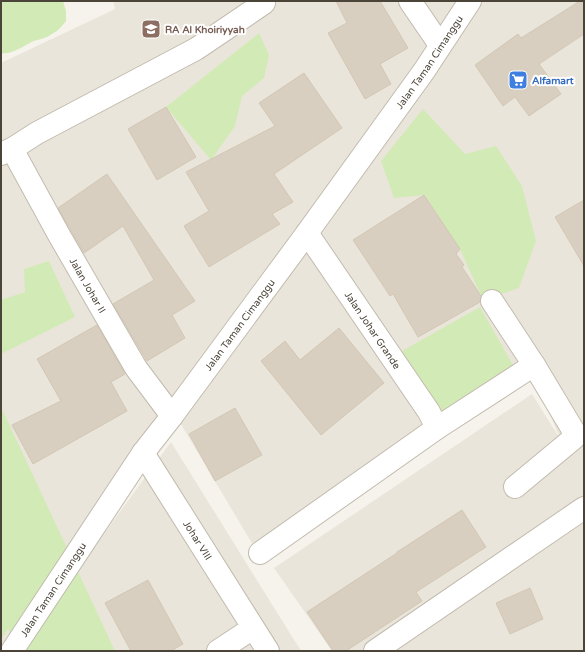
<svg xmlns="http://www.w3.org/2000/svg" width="585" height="652" viewBox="0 0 585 652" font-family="'Varela Round',sans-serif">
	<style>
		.residential { fill: #eae5da }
		.green { fill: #d2eab5 }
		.building { fill: #d8cfc1; stroke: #d3c7b4 }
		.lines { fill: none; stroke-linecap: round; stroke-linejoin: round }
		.minor-casing { stroke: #c2bbae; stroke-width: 24 }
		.minor { stroke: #fff; stroke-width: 22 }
		.labels { text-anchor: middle; stroke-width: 4; stroke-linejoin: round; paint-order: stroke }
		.education-label { font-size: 10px; font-weight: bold; fill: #785e54; stroke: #fff; text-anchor: start }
		.street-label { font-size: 10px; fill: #4b4439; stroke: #fff }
		.shop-label { font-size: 10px; font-weight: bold; fill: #366cbe; stroke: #fff; text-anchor: start }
	</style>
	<rect width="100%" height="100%" fill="#f6f3ec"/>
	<path class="residential" d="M113 1H584V423L560 438 530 369 259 555 173 411 8 651H1V63L115 9Z
		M532 394 567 450 584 438V651H332L274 568Z
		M171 442 301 651H18Z"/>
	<path class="green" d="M1 1H63L66 11V21C62 26 58 31 52 34 47 38 40 39 34 41 24 45 13 55 1 53Z
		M259 33 269 55 264 78 242 96 235 126 211 160 166 107Z
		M423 109 465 154 496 146 522 186 536 241 519 288 483 300 460 249 425 195 394 198 381 161Z
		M49 261 75 317 1 354V300L25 292 24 269Z
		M480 307 518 374 442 418 402 351Z
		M3 411 115 651H19L8 629 1 639V412Z"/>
	<path class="building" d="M336 1H380L408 48 380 64 391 84 365 99 328 33 347 23Z
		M580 1H584V34L539 64 561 94 529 116 515 97 503 106 475 65 518 34 521 38Z
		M304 73 342 128 274 174 293 202 272 214 280 224 209 267 184 226 209 211 186 172 275 126 259 103Z
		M166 107 196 157 157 180 128 129Z
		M107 174 195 301 172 315 185 338 147 361 113 304 154 280 123 226 84 253 58 208Z
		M424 195 460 249 456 254 464 265 462 267 481 296 480 302 418 337 393 294 390 296 353 240Z
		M584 200V266L555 217Z
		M97 325 125 374 111 382 127 411 33 464 12 425 61 401 37 359Z
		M339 328 384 383 321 435 261 361 285 341 300 360Z
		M235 408 262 455 215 481 189 434Z
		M462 510 486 547 416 592 422 601 346 651H333L307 612 397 553V552Z
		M148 580 183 644 171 651H131L105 603Z
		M530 588 543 619 510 634 496 603Z"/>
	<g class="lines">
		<g class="minor-casing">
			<g id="minor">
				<path d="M410 1 440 45"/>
				<path id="s1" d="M12 149 59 235 136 368 172 416"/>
				<path d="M1 154 12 149 37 133 196 49 264 3 263 1"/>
				<path d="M492 301 534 365 576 435 574 438 515 487"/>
				<path d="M437 428 534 365"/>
				<path id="s2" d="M143 453 268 651"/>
				<path d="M260 553 437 428 429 412 307 233"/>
				<path id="s3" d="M12 651 143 453 172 416 307 233 424 71 470 1"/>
				<path d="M218 651 253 628"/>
				<path d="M375 651 584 508"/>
			</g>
		</g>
		<use href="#minor" class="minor"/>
	</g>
	<defs>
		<g id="school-square" transform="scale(1)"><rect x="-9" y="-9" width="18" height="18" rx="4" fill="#8d6e63" stroke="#fff"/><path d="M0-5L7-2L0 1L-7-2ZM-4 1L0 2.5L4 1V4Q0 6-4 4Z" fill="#fff"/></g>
		<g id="supermarket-square" transform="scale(1)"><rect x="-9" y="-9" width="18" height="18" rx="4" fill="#3f7fe0" stroke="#fff"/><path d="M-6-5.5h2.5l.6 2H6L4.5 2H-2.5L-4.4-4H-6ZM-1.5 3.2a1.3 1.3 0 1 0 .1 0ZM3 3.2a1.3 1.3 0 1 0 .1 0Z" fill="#fff"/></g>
	</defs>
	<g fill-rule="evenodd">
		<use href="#school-square" x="151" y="29"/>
		<use href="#supermarket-square" x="518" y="80"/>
	</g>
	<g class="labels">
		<g class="education-label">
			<text x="165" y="33">RA Al Khoiriyyah</text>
		</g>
		<g class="street-label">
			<text dy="4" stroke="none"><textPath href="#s3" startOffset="722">Jalan Taman Cimanggu</textPath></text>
			<text dy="4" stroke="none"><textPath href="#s1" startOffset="156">Jalan Johar II</textPath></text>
			<text dy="4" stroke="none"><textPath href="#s3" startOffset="398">Jalan Taman Cimanggu</textPath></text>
			<text transform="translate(373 330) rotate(56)" y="4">Jalan Johar Grande</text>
			<text dy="4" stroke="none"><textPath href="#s2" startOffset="103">Johar VIII</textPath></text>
			<text dy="4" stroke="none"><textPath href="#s3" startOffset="74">Jalan Taman Cimanggu</textPath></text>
		</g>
		<g class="shop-label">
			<text x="532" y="84">Alfamart</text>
		</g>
	</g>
	<rect width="585" height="652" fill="none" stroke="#4b4439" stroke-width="4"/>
</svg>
